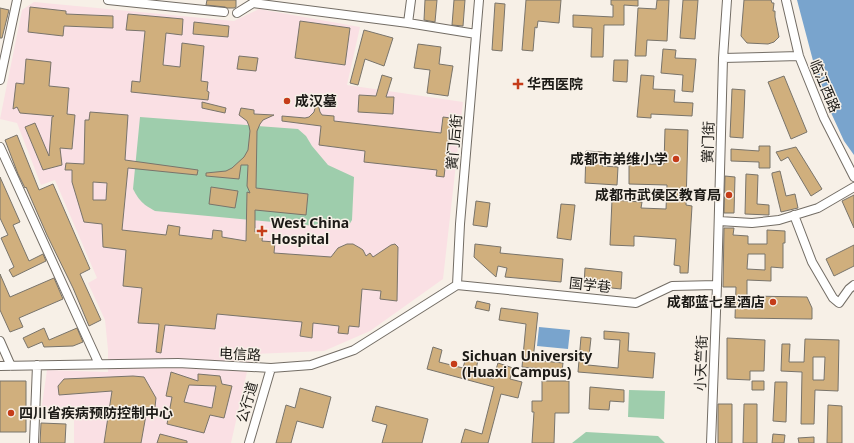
<svg xmlns="http://www.w3.org/2000/svg" width="854" height="443" viewBox="0 0 854 443" font-family="'Noto Sans','Noto Sans SC',sans-serif">
	<style>
		.medical { fill: #fae0e4 }
		.green { fill: #9ecdac }
		.water { fill: #79a4cd }
		.building { fill: #d0af7d; stroke: #79746b; fill-rule: evenodd }
		.lines { fill: none; stroke-linecap: round; stroke-linejoin: round }
		.minor-casing { stroke: #736d65; stroke-width: 10 }
		.minor { stroke: #fff; stroke-width: 8 }
		.poi-dot { fill: #c53c19; stroke: #f7f0e7; stroke-width: 1.5 }
		.labels { text-anchor: middle; stroke-width: 3; stroke-linejoin: round; paint-order: stroke }
		.poi-label { font-size: 14px; font-weight: bold; fill: #1c1a16; stroke: #f7f0e7; text-anchor: start }
		.street-label { font-size: 14px; fill: #1c1a16; stroke: #f7f0e7 }
	</style>
	<rect width="100%" height="100%" fill="#f7f0e7"/>
	<path class="medical" d="M34 2 234 21 259 9 360 27 347 85 463 102 443 279 370 331 324 351 251 354 231 443H74V414L41 412 47 370 108 372V350L105 320 88 283 97 278 55 180 41 185 17 123 0 119 22 10Z"/>
	<path class="green" d="M140 117 298 129 306 136 312 146 328 165 354 177 352 220 349 225 338 228 155 211C143 204 140 202 133 189Z
		M629 390 665 391 664 419 628 417Z
		M586 432 658 436 665 443H572Z"/>
	<path class="water" d="M797 0H854V155L844 141 821 91Z
		M539 327 570 330 568 349 537 346Z"/>
	<path class="building" d="M207 0H236V7L234 8H227L225 7 206 5Z
		M425 0H437L435 22 424 20Z
		M454 0H465L463 26 452 25Z
		M526 0H561L559 23 538 21 537 28 535 27 533 51 522 50Z
		M611 0H638V6L624 5V25H604L603 57H591L592 28 573 27V15L613 17V5H611Z
		M657 0H669L667 41 647 40 646 56H635L638 8 656 9Z
		M683 0H698L695 39 680 38Z
		M744 0H771L772 3H774L773 11H775V17L779 37 774 42 768 44 747 43 741 36Z
		M495 3 505 4 502 51 492 50Z
		M30 7 66 11V14L113 16V28L64 26 63 36 28 32Z
		M0 8 9 10 2 38H0Z
		M128 14 183 19 182 35 166 33 163 65 180 67 182 43 204 46 201 81 208 82 207 91 209 92 208 100 131 92 132 81 140 82 145 31 126 30Z
		M300 21 350 28 345 65 295 58Z
		M194 22 229 26 228 37 193 34Z
		M364 30 393 38 384 66 365 59 358 85 350 83Z
		M418 44 441 47 439 64 453 66 448 96 427 93 430 70 414 68Z
		M663 49 676 50 675 58 696 59 693 92 682 91 683 75 661 73Z
		M239 56 258 58 256 71 237 69Z
		M26 59 51 62 49 86 69 88 67 114 75 115 72 149 60 148 62 165 43 170 25 127 35 123 49 156 52 117 54 116 20 113 17 107 13 109 16 83 24 84Z
		M614 60H628L627 82 613 81Z
		M382 75 392 78 386 97H394L393 114 358 112 359 95 376 96Z
		M641 75 654 76 653 89 675 90 674 102 693 103 692 116 651 114V118L637 117Z
		M784 76 807 132 791 139 768 82Z
		M732 89 745 90 743 138 730 137Z
		M317 100 320 112 322 115 334 116V121L441 133 443 117 451 118 444 177 436 176 437 170 364 162 365 151 319 145 321 126 282 121V116L305 118 309 117 314 112Z
		M202 102 226 108 225 113 202 108Z
		M241 108 254 110V114L274 115 263 120 260 124 257 131 256 188 308 194 306 215 255 210V232H263L262 241 275 242 274 253 331 257 338 248 347 244H353L360 248 363 250 366 256 370 253 373 257 391 245 395 244 398 247 397 301 380 299 381 291 362 289 359 327 349 326 348 334 338 333 339 326 313 323 312 338 300 336 302 322 217 314 215 329 165 325 161 353 156 352 159 324 138 323 142 288 123 286 126 250 103 247 102 224 84 222 72 182V170H65L66 163 84 164 85 120H89L90 112 128 115 125 160 198 170 197 175 128 168 122 230 166 235 168 225 180 227 179 235 212 239 213 230 222 231V237L246 241 247 192 250 193 247 186 248 165H241L239 179 206 176V173L226 171 232 168 244 157 248 150 250 131 249 126 247 121 239 115ZM93 182 107 183 106 200H93Z
		M665 129 688 130 686 205 692 206 688 273H680V266L674 265 676 239 634 236V246L610 245 612 200 642 202 641 208 666 209 667 185 629 184V155H642L641 164H664Z
		M17 135 39 190 53 184 90 269 80 274 101 320 89 326 73 288 47 235 26 187 25 188 18 174 5 140Z
		M759 146H770V168H759V162L731 161V149L759 151Z
		M796 147 822 189 811 196 788 157 781 161 776 152Z
		M586 151 603 152 602 166 618 167 617 185 585 183Z
		M780 171 786 196 795 194 798 208 781 212 772 175V173Z
		M746 174 758 175 757 204 769 205V215L745 214Z
		M725 176 735 177 734 213H724Z
		M0 177 20 222 13 225 29 261 43 254 46 261 13 277 9 270 14 267 1 238 8 235 0 218Z
		M211 187 238 191 235 208 209 204Z
		M854 195V228L842 201Z
		M476 201 490 203 487 227 473 225Z
		M561 204 575 205 571 240 557 238Z
		M724 228H734L733 235 748 236V244H767V230L785 231V243H783V268L771 267V281L747 280V296L807 297 812 308V319L735 318 736 287H723ZM748 254H765V270L747 269Z
		M475 244 501 247 500 253 563 259 561 282 505 277 507 268 498 266 496 277 474 257Z
		M854 245V266L834 276 826 259Z
		M585 268 622 272 621 289 584 285Z
		M0 274 10 297 54 278 63 299 19 318 23 327 10 332 0 310Z
		M477 301 490 304 489 311 475 308Z
		M501 308 538 313 533 360 563 363 562 371 522 367 526 324 499 320Z
		M44 328 49 340 77 328 83 342 73 346 44 347 42 342 28 348 23 338Z
		M604 331 629 333 628 351 655 353 653 378 578 372 581 337 591 338 588 365 618 368 620 340 604 339Z
		M727 338 765 340 764 371H750V380L727 379Z
		M805 339 839 340 838 391 815 390 814 424H801L802 372 781 371 782 344H790L789 362H804ZM813 357H825L824 380H813Z
		M433 347 442 350 439 362 463 368 466 357 478 360 475 374 493 379 498 363 513 368 510 379 522 382 518 398 501 394 488 443H461L465 429 482 434 494 387 427 369Z
		M171 372 198 381V374L220 376 222 384 232 386 224 418 210 415 204 433 167 424 172 397 166 396ZM189 385 216 386 212 408 184 402Z
		M133 376 144 377 156 398 154 416 146 415 141 443H104L112 391 59 395 58 386 64 379Z
		M0 381H26V432H0Z
		M542 381H569V413H555L554 443H532L534 412H532V401H542Z
		M752 381H764V390H752Z
		M775 382H787L786 422 773 421Z
		M590 387 624 390V402L610 401 609 410 589 409Z
		M300 388 331 397 323 428 297 421 291 443H276L286 405 295 408Z
		M718 404H732V443H718Z
		M744 404H757V443H743Z
		M828 405 842 406V443H827Z
		M376 406 428 419 422 443H382L387 425 372 421Z
		M41 423 66 424 65 443H40Z
		M160 434 187 441V443H157Z
		M773 434 785 435 784 443H772Z
		M814 437V443H799L798 438Z"/>
	<g class="lines">
		<g class="minor-casing">
			<path id="minor" d="M108 0 224 12
				M786 0 799 56 824 118 854 177
				M237 13 253 3 408 23 476 34
				M408 23 411 0
				M723 58 799 56
				M0 80 17 0
				M0 147 99 364
				M794 215 812 262 833 298 839 303 849 289 854 285
				M719 221 752 223 779 220 818 208 854 187
				M457 285 460 224 479 0
				M457 285 636 303 672 286 717 285
				M0 341 11 366
				M0 366 178 363 271 368 311 365 354 350 457 285
				M34 443 37 365
				M249 443 271 368
				M711 443 717 285 723 58 727 0"/>
		</g>
		<use href="#minor" class="minor"/>
	</g>
	<g class="poi-dot">
		<path d="M516 78h4v4h4v4h-4v4h-4v-4h-4v-4h4z"/>
		<circle cx="287" cy="101" r="4"/>
		<circle cx="676" cy="159" r="4"/>
		<circle cx="729" cy="195" r="4"/>
		<path d="M260 225h4v4h4v4h-4v4h-4v-4h-4v-4h4z"/>
		<circle cx="773" cy="302" r="4"/>
		<circle cx="454" cy="364" r="4"/>
		<circle cx="11" cy="413" r="4"/>
	</g>
	<g class="labels">
		<g class="poi-label">
			<text x="527" y="89">华西医院</text>
			<text x="295" y="106">成汉墓</text>
			<text x="668" y="164" text-anchor="end">成都市弟维小学</text>
			<text x="721" y="200" text-anchor="end">成都市武侯区教育局</text>
			<text x="271" y="228">West China<tspan x="271" dy="16">Hospital</tspan></text>
			<text x="765" y="307" text-anchor="end">成都蓝七星酒店</text>
			<text x="462" y="361">Sichuan University<tspan x="462" dy="16">(Huaxi Campus)</tspan></text>
			<text x="19" y="418">四川省疾病预防控制中心</text>
		</g>
		<g class="street-label">
			<text transform="translate(825 86) rotate(67)" y="5">临江西路</text>
			<text transform="translate(454 142) rotate(-85)" y="5">黉门后街</text>
			<text transform="translate(708 142) rotate(-88)" y="5">黉门街</text>
			<text transform="translate(590 285) rotate(6)" y="5">国学巷</text>
			<text transform="translate(240 354) rotate(3)" y="5">电信路</text>
			<text transform="translate(701 363) rotate(-88)" y="5">小天竺街</text>
			<text transform="translate(247 402) rotate(-74)" y="5">公行道</text>
		</g>
	</g>
</svg>
